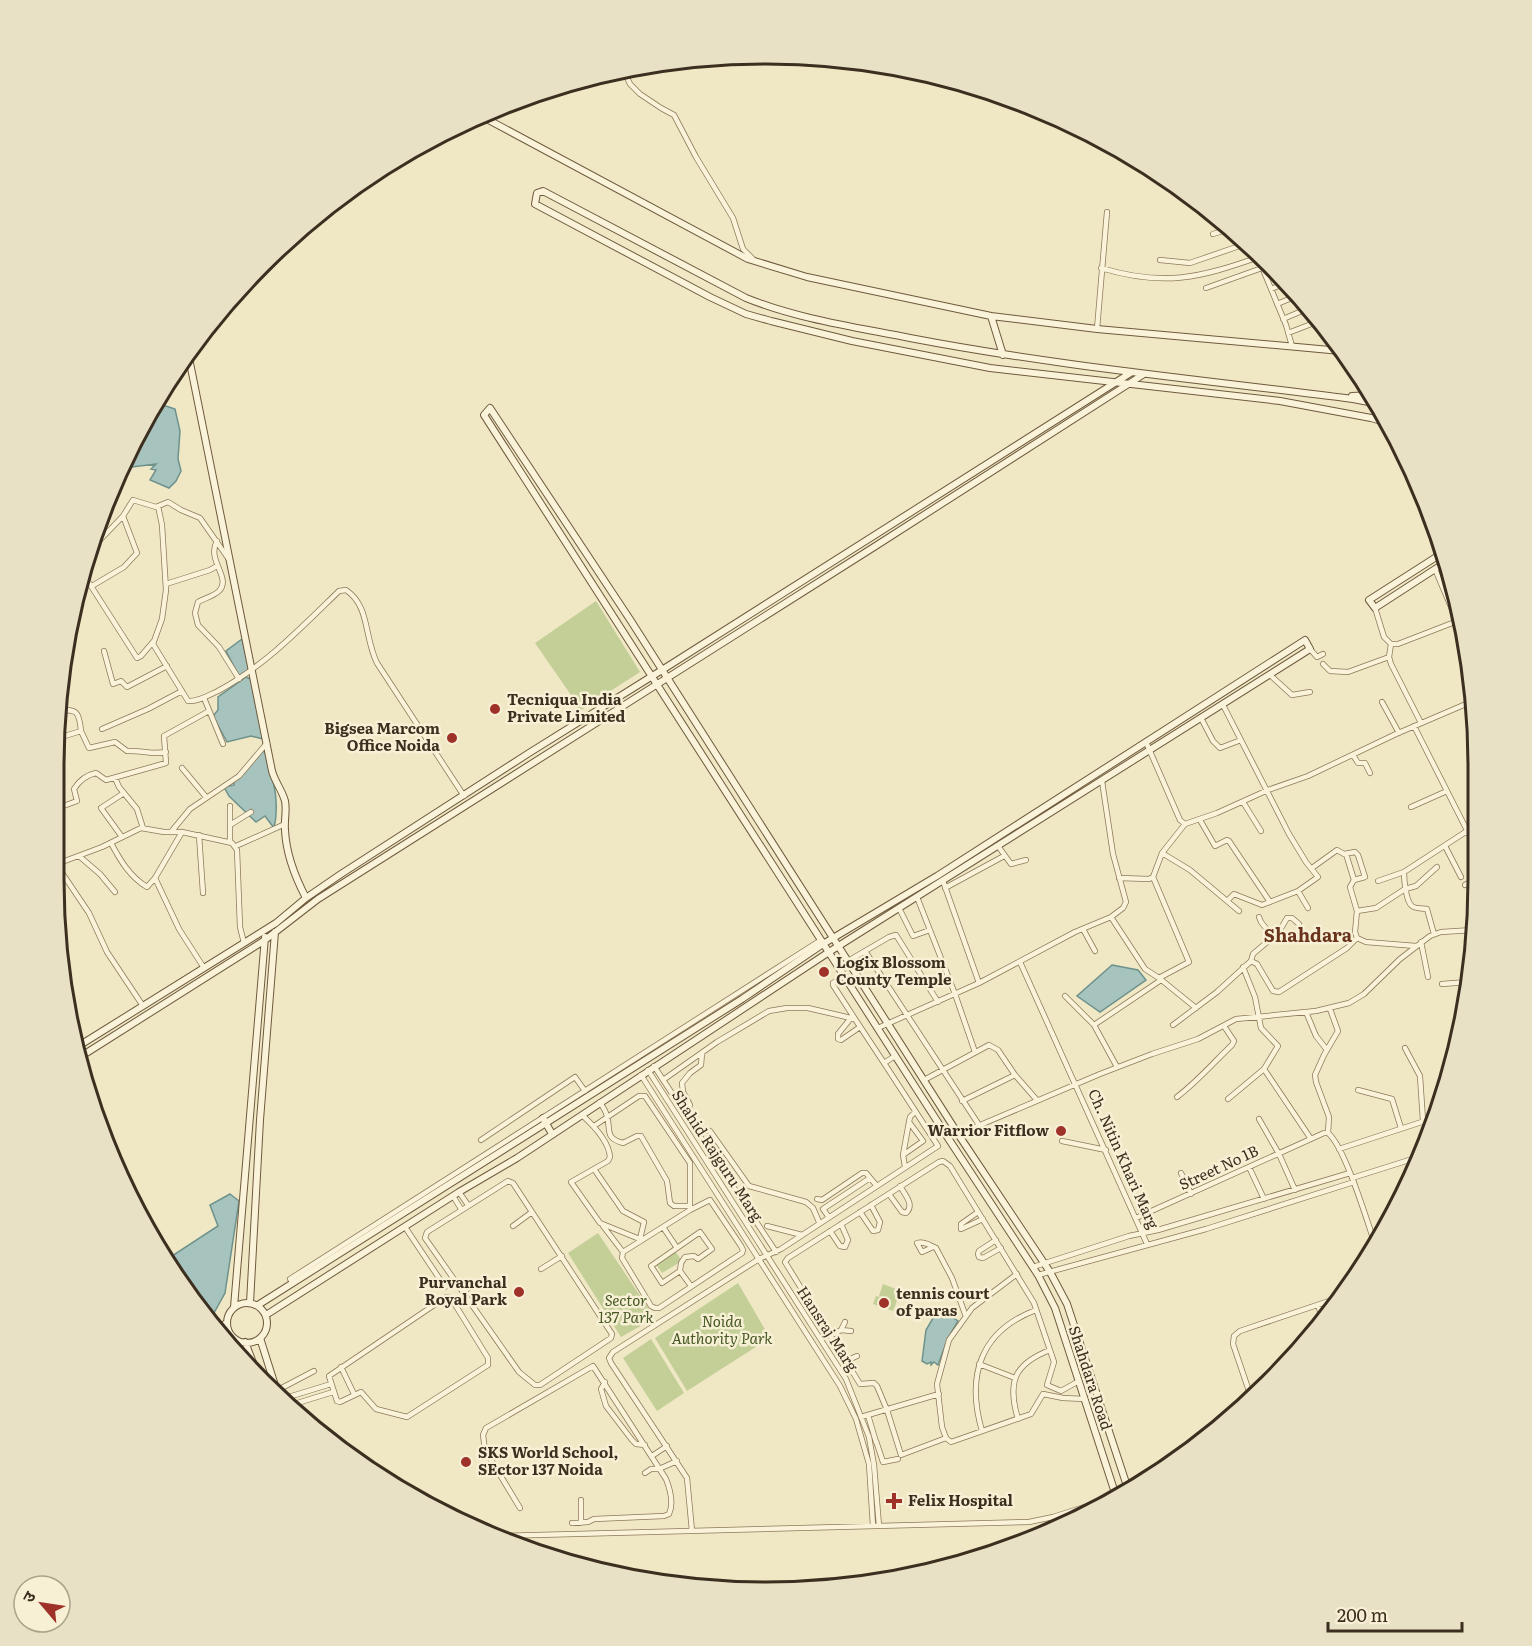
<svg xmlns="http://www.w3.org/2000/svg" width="1532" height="1646" viewBox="0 0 1532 1646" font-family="Literata,'Noto Sans Devanagari',serif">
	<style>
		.green { fill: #c4cf98 }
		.water { fill: #a7c3bd; stroke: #6d928c; stroke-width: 1.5 }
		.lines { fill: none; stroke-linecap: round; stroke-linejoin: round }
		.street-casing { stroke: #8c795a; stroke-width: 6 }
		.secondary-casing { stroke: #6e5a3d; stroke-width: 8 }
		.street { stroke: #faf3d9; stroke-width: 4.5 }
		.secondary { stroke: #faf3d9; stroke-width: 6 }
		.poi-dot { fill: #9e3128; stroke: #f7f0d5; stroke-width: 2 }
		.labels { text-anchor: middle; stroke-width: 5; stroke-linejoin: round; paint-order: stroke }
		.poi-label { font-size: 15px; font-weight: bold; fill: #3c2f1f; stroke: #f7f0d5; text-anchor: start }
		.street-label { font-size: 15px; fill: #3c2f1f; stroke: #f7f0d5 }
		.park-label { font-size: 15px; font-style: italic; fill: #475924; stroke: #f7f0d5 }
		.quarter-label { font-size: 18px; font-weight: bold; fill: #6a331c; stroke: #f7f0d5 }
		.rim { fill: none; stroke: #3c2f1f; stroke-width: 3 }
	</style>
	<rect width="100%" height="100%" fill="#f0e7c5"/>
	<path class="green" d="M596 601 640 672 578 712 573 698 535 643Z
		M598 1233 655 1318 621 1337 568 1253Z
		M675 1251 682 1261 662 1273 656 1264Z
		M738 1283 770 1338 687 1391 655 1338Z
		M883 1284 901 1291 893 1311 873 1304 876 1296 892 1300 879 1296Z
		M651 1339 684 1393 657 1411 623 1358Z"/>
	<path class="water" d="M157 403 175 409 180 431 178 459 181 471 176 481 169 488 150 480 156 470 151 469 156 464 132 467 128 462V451Z
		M242 639 250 670 239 676 226 651Z
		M246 677 253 680 263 739 251 736 227 742 213 716 218 710V697Z
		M263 751 267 754C273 779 280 803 274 828L265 816 256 822 229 796 224 787 234 785V779Z
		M1112 965 1138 970 1146 980 1100 1012 1077 996Z
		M230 1194 239 1201 225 1293 209 1322 201 1313 161 1249 169 1258 218 1226 210 1205Z
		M940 1309 958 1321 948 1338 938 1365 934 1362 931 1365V1362L927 1364 922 1361 926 1330 933 1318 936 1317Z"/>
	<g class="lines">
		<g class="street-casing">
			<path id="street" d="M624 71 630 84 640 94 661 108 674 115 696 157 733 218 743 249 753 259
				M1214 217H1216
				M1213 234 1229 229
				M1257 255 1286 325 1292 346
				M1160 260 1190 263 1245 244
				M1101 268C1164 287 1199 278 1259 257
				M1265 274 1274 271
				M1206 288 1262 268
				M1271 289 1286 283
				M1277 304 1299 295
				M1283 319 1309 308
				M1097 329 1107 212
				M1288 333 1319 321
				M158 506 162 525 166 590 162 619 153 644 188 701C198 702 209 695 218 691 266 665 301 628 339 591L346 590C370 606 364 637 377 663L464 796
				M99 541 123 516
				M217 541C206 560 232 578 219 591 214 596 205 598 198 602L195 613 198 625 219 647 239 679
				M1435 569 1457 621
				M82 572 137 658 141 656 153 642
				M166 584 210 570 217 566
				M92 586 124 567 137 553 123 516 133 500 156 507 168 502 181 510 200 518 228 558
				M1375 608 1384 637 1391 644H1398L1460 620
				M1391 644 1389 657 1391 664 1421 723
				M1310 649 1317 657 1323 654
				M104 651 113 684 121 681 127 687 167 666
				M67 659V650
				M1323 664 1330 671 1348 672 1389 657
				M1270 675 1292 695 1310 692
				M204 698 223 744
				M1382 702 1399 733
				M1223 705 1289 834 1306 862 1318 877 1298 891 1262 905 1234 894 1227 901
				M57 710C76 710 79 709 81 731
				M1201 718 1213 741 1220 748 1241 740
				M1414 726 1477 850
				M102 729 148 709 182 691
				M55 739 81 731 89 748 115 742 127 751C142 750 152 755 166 752
				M1146 742 1180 820 1185 824 1188 823 1217 813 1268 790 1308 776 1396 734 1473 701
				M1353 755 1358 763H1365L1370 773
				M1470 756 1474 754
				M182 768 206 797
				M115 778 119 787 137 809 143 828
				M1243 802 1261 831
				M1411 807 1447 791
				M55 809 77 801 74 789C79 781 86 775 96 773L106 780 166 763 164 736 209 711
				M1200 820 1215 846 1227 840 1229 841 1270 902
				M230 825 251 812
				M171 832 190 809 239 776 267 743
				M199 835 203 893
				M122 837 101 808 124 793
				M230 842V806
				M111 843C120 860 130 877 147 887L155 878 182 832
				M236 846 285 824
				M998 846 1011 864 1026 860
				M1445 846 1461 877
				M1162 853 1190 870 1239 911
				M1346 854 1354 880 1350 887 1357 911 1355 932 1357 938 1366 942 1416 946
				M79 856 100 874 115 892
				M56 864 89 913 107 952 143 1006
				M54 865 102 847 141 828 164 832H182L232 843 237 850 240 927 244 943
				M1312 868 1337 850 1344 854 1355 852 1358 855 1365 877 1354 880
				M1404 872C1404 880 1406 902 1412 906 1415 909 1423 908 1427 909L1434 934
				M1153 877 1189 962 1159 978 1196 1008
				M155 878 179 929 204 968
				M1119 878 1149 879 1153 877 1162 853 1185 824
				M943 881 979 983
				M1378 881 1404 872 1467 831
				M1465 885 1478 878
				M945 888 1004 856
				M1298 891 1308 908
				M917 897 955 994 975 1052
				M899 908 913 936 930 930
				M1357 911 1376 908 1405 889 1416 886 1437 867
				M1111 917 1145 969 1159 978
				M1259 917 1261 922 1273 937 1280 930 1287 918H1292L1299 924
				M1083 929 1095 951
				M1421 942 1428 977
				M865 951 979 1125
				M848 961 889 937 896 935 938 1002
				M1251 961 1253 954 1273 937
				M1020 962 1147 1244
				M1243 967 1255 997 1261 1028 1278 1046 1264 1069 1311 1139
				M833 983 844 976
				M1442 984 1468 982
				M833 985 855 1019
				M1065 996 1094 1025 1161 980
				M1306 1012 1316 1036 1327 1050
				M851 1018 838 1034V1039L841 1040 860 1027
				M1094 1025 1117 1067
				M1173 1025 1217 992 1251 961 1257 964 1273 991 1279 992 1347 948 1357 938
				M878 1028 979 983 1075 932 1111 917 1123 908 1126 902 1113 854 1102 781
				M1405 1048 1420 1076 1423 1121
				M654 1066 776 1252
				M648 1070 846 1379 869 1437 874 1465 879 1526
				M641 1075 840 1386 856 1419 869 1464 873 1526
				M663 1080 717 1042 769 1011 787 1008H808L855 1019 884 1063 895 1056
				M924 1080 989 1045 998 1050 1015 1075 1036 1099
				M1358 1090 1392 1099 1401 1128
				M1177 1097C1198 1081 1214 1062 1232 1045L1234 1041 1224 1026
				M1228 1099 1264 1069
				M962 1101 1015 1075
				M600 1102C602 1106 606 1111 607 1116 611 1129 604 1138 623 1143L637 1136H641L667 1181 670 1203 674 1206H690
				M582 1115C593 1125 609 1142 610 1157L608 1161 571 1182 600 1223 642 1240
				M686 1115 690 1105 683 1092 682 1083 690 1073 701 1065 702 1053
				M1259 1119 1279 1154 1295 1190
				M594 1126 639 1096H645L690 1163V1210
				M694 1128 710 1131 749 1186 806 1202 813 1208 819 1222
				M1328 1133 1329 1117 1316 1082 1315 1075 1324 1055 1338 1031 1330 1009
				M1328 1133C1345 1147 1367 1221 1375 1244
				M959 1134 1100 1074 1152 1054 1198 1039 1236 1019 1316 1011 1349 1003 1364 994 1400 959 1430 936 1441 932 1473 930
				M481 1140 575 1077 585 1091
				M1062 1141 1106 1150
				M1339 1149 1434 1118
				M903 1155 923 1141 909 1122
				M905 1167 903 1155 909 1122 910 1117 915 1112
				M1249 1167 1264 1199
				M594 1169 623 1211 644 1222 640 1239
				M1181 1173 1191 1194
				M1352 1178 1422 1156
				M508 1181 513 1183 612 1334 611 1338 540 1385H535L519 1372 425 1238 427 1232Z
				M459 1192 468 1205
				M889 1194 902 1212 906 1213C915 1205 905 1195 900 1186
				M453 1196 461 1209
				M817 1199 822 1200 862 1173H866L876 1185
				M710 1200 741 1246 743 1250 742 1253 659 1308H655L651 1306 622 1258 623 1252 690 1210Z
				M860 1212 873 1231 878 1230 880 1222 871 1205
				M978 1212 961 1224V1229L983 1219
				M828 1216 823 1209 870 1178
				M1136 1218 1324 1133H1328
				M513 1226 532 1212
				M603 1226 623 1252
				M767 1226 802 1235
				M405 1227 445 1287
				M663 1227 677 1248 651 1266 662 1283 680 1271 681 1263 685 1257 694 1256 698 1259 712 1249 700 1232 677 1248
				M830 1231 840 1246 845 1247 848 1240 841 1224
				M996 1240 979 1251 978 1254 979 1257 983 1258 1001 1248
				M933 1247 922 1252 917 1243C923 1241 930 1245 936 1248L952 1278 965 1314
				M1033 1267 1129 1236 1158 1230 1350 1173
				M541 1269 562 1256
				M680 1271 691 1286
				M1017 1274 972 1308 949 1340 937 1384 942 1427 946 1438 951 1442 1031 1414 1043 1394 1063 1398 1085 1399
				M1038 1275 1206 1229 1354 1182
				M293 1283 290 1279 821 940
				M463 1292 478 1281
				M446 1297 451 1298 488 1358V1365L407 1417 376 1409 361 1392 340 1402 337 1401 329 1376Z
				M1318 1305 1322 1317
				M841 1330 845 1322
				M830 1336 841 1330 851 1331
				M846 1361 857 1356
				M979 1364 1015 1378
				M341 1367 354 1394
				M605 1382 601 1389 606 1406 632 1440 636 1444 645 1445
				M276 1391 314 1371
				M1251 1397 1233 1344 1234 1336 1240 1331 1338 1298
				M282 1399 331 1384
				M288 1406 333 1392
				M868 1415 876 1442
				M861 1417 939 1394
				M1018 1419C1007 1382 1014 1364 1050 1350
				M982 1431C966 1376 980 1331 1036 1310
				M946 1438 901 1455 887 1410 877 1386 874 1383 860 1384 785 1262 788 1258 939 1162 943 1161 950 1166 1034 1303 1054 1362 1047 1385 1061 1391 1079 1381
				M876 1441 883 1462 898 1459
				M652 1456 667 1446
				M645 1473 651 1469H659L677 1461
				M520 1508 485 1450 483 1435 486 1428 593 1366 666 1479C670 1489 674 1503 669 1514L664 1516 594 1519 588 1522 572 1523
				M581 1523V1500
				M692 1531 687 1478 611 1363 609 1358 613 1352 759 1259 781 1249 938 1146 884 1063
				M496 1536 1029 1522 1053 1517 1116 1497"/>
		</g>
		<g class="secondary-casing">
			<path id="secondary" d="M483 117 748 259 807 277 991 316 1097 329 1341 351
				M991 316 1003 355
				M188 353 272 771C275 782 282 790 285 801 287 811 284 820 285 830 286 853 295 877 306 898
				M1352 396 1372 395
				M1379 404 1353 399C1205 380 1056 366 910 338 855 327 798 319 746 298L543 191 537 193 535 204 710 297 746 314 771 321 852 341 990 368 1280 401 1371 418 1389 423
				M1444 552 1369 600 1375 608 1446 562
				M77 1047 276 923 306 898 341 874 529 753 662 670 1132 372
				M80 1057 265 940 318 899 874 547 1144 374
				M543 1118 552 1134
				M250 1303 260 1120 275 932
				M227 1323a20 20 0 1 1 40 0a20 20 0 1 1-40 0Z
				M258 1305 742 999 823 944 937 876 1305 640 1310 649 829 952 517 1158 459 1192 266 1315
				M234 1307 265 937
				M218 1331 227 1322
				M260 1338 278 1395
				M245 1342 257 1373
				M1117 1499 1055 1308 1038 1275 948 1138 484 415 490 408 631 621 960 1137 1050 1272 1067 1304 1129 1492"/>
		</g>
		<use href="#street" class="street"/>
		<use href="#secondary" class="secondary"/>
	</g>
	<g class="poi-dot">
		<circle cx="495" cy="709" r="6"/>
		<circle cx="452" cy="738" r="6"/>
		<circle cx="824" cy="972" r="6"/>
		<circle cx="1061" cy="1131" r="6"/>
		<circle cx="519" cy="1292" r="6"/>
		<circle cx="884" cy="1303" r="6"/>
		<circle cx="466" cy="1462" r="6"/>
		<path d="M891 1492h6v6h6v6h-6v6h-6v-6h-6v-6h6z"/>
	</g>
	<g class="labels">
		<g class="poi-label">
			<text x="507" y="705">Tecniqua India<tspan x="507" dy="17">Private Limited</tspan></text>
			<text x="440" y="734" text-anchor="end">Bigsea Marcom<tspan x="440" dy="17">Office Noida</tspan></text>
			<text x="836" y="968">Logix Blossom<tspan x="836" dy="17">County Temple</tspan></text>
			<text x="1049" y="1136" text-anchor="end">Warrior Fitflow</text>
			<text x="507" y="1288" text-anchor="end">Purvanchal<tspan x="507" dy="17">Royal Park</tspan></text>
			<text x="896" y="1299">tennis court<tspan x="896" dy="17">of paras</tspan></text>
			<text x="478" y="1458">SKS World School,<tspan x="478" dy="17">SEctor 137 Noida</tspan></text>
			<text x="908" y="1506">Felix Hospital</text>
		</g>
		<g class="street-label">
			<text transform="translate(717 1156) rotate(57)" y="5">Shahid Rajguru Marg</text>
			<text transform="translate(1123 1159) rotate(66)" y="5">Ch. Nitin Khari Marg</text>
			<text transform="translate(1219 1168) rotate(-25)" y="5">Street No 1B</text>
			<text transform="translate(827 1329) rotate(57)" y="5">Hansraj Marg</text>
			<text transform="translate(1090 1378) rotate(72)" y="5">Shahdara Road</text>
		</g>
		<g class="park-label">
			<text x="626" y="1306">Sector<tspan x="626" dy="17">137 Park</tspan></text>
			<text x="722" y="1327">Noida<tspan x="722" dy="17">Authority Park</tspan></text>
		</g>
		<g class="quarter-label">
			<text x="1308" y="942">Shahdara</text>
		</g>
	</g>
	<path d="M0 0H1532V1646H0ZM766 64H766A702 702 0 0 1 1468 766V880A702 702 0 0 1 766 1582H766A702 702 0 0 1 64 880V766A702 702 0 0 1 766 64Z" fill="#e8e1c6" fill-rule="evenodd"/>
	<path class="rim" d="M766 64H766A702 702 0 0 1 1468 766V880A702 702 0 0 1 766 1582H766A702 702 0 0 1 64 880V766A702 702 0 0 1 766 64Z"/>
	<g transform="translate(42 1604) rotate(299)"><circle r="28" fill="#f7f0d5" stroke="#aca38c" stroke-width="1.5"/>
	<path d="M0-4.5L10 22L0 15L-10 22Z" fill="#9e3128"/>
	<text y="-9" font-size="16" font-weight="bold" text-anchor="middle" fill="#3c2f1f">उ</text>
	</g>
	<path d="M1328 1622v9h134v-9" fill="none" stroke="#3c2f1f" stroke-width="3"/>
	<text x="1337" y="1622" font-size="18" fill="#3c2f1f" stroke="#f7f0d5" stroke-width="4.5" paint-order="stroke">200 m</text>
</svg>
